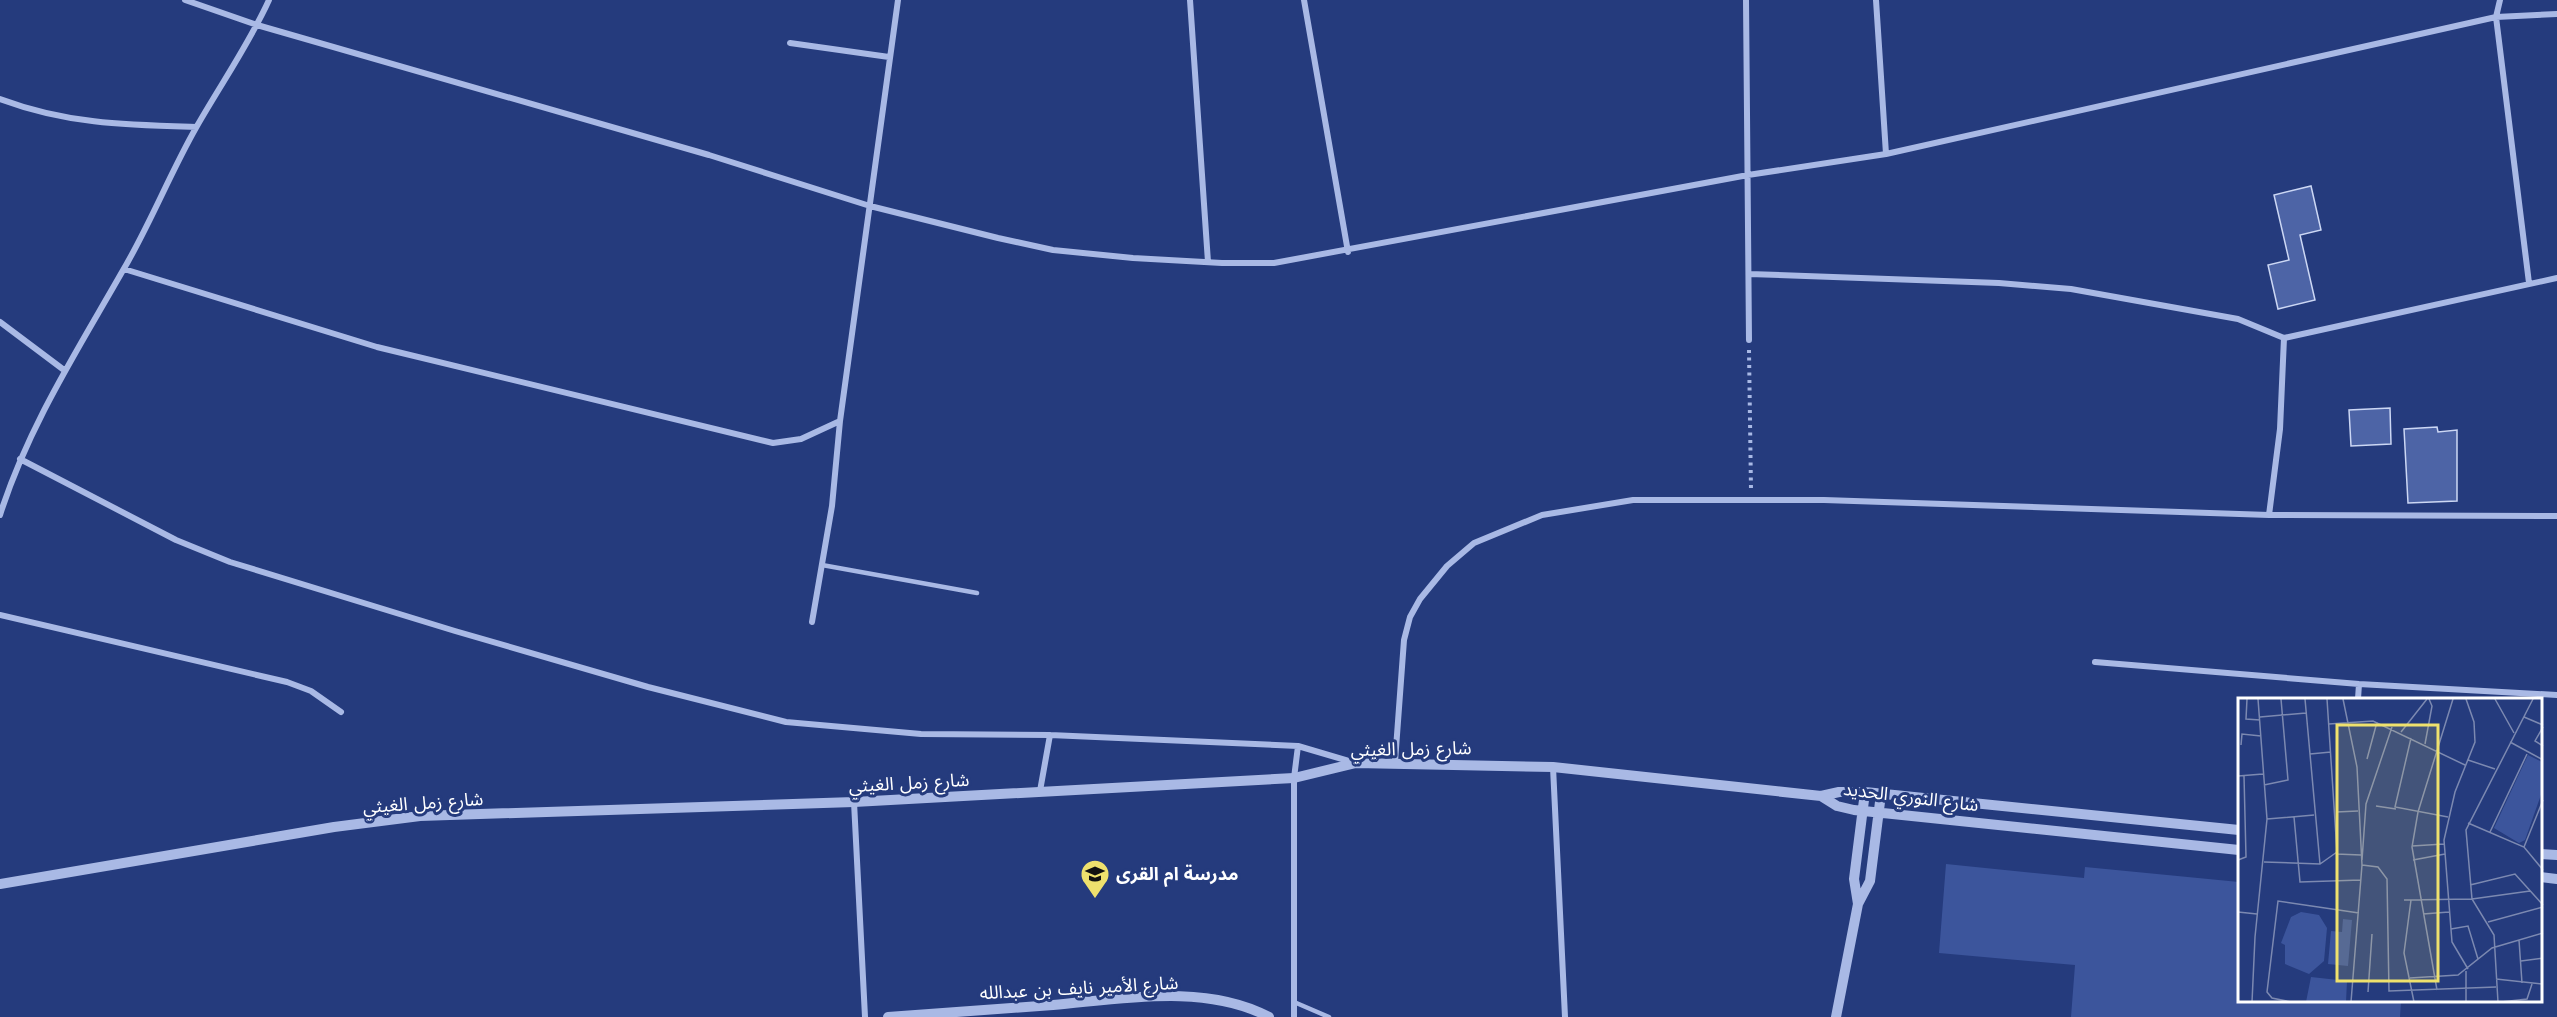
<svg xmlns="http://www.w3.org/2000/svg" width="2557" height="1017" viewBox="0 0 2557 1017" font-family="'Work Sans','Noto Sans Arabic',sans-serif">
	<style>
		.green { fill: #3c559c }
		.building { fill: #4d64a6; stroke: #ccd7f4; stroke-width: 1.5 }
		.lines { fill: none; stroke-linecap: round; stroke-linejoin: round }
		.path { stroke: #a9b9e5; stroke-width: 4; stroke-dasharray: 3 4.5; stroke-linecap: butt }
		.service { stroke: #a9b9e5; stroke-width: 4.5 }
		.minor { stroke: #a9b9e5; stroke-width: 6 }
		.tertiary { stroke: #a9b9e5; stroke-width: 10 }
		.labels { text-anchor: middle; stroke-width: 6; stroke-linejoin: round; paint-order: stroke }
		.street-label { font-size: 18px; fill: #fff; stroke: #253b7d }
		.poi-label { font-size: 18px; font-weight: bold; fill: #fff; stroke: #253b7d; text-anchor: start }
		.inset-road { fill: none; stroke: #7c89b1; stroke-width: 1.5 }
		.view { fill: #efe16d; fill-opacity: 0.15; stroke: #efe16d; stroke-width: 3 }
		.inset-edge { fill: none; stroke: #fff; stroke-width: 3 }
	</style>
	<rect width="100%" height="100%" fill="#253b7d"/>
	<path class="green" d="M1946 864 2084 878 2085 867 2239 882V1000L2401 1001 2400 1017H2071L2075 965 1939 953Z"/>
	<path class="building" d="M2311 186 2321 230 2300 235 2315 300 2278 309 2268 265 2289 260 2274 195Z
		M2390 408 2391 444 2351 446 2349 410Z
		M2437 427 2438 432 2457 430V501L2408 503 2404 429Z"/>
	<g class="lines">
		<path class="path" d="M1749 350 1751 490"/>
		<path class="service" d="M822 565 977 593
			M1294 1002 1329 1017"/>
		<path class="minor" d="M185 0 257 25 709 155 870 206 998 238 1053 250 1133 258 1222 263H1274L1748 175 1886 154 2496 17 2557 14
			M1190 0 1208 262
			M1304 0 1348 252
			M1746 0 1749 340
			M1876 0 1886 154
			M2500 0 2496 17 2529 283
			M790 43 889 57
			M0 99C67 124 126 125 196 127
			M124 269 377 347 773 443 801 439 840 421 898 0
			M1749 274 1999 283 2071 289 2238 319 2284 338 2557 278
			M0 322 64 370
			M20 459 176 540 230 562 455 631 648 687 786 722 921 734 1050 735 1298 746 1352 762
			M0 515C28 427 77 351 122 272 150 225 170 173 197 126 221 84 249 44 269 0
			M2269 515 2280 429 2284 338
			M0 615 287 682 311 691 341 712
			M812 622 832 506 840 421
			M2095 662 2359 684 2557 695
			M2358 699 2359 684
			M1395 762 1404 640 1410 617 1420 599 1447 566 1474 543 1542 515 1633 500H1824L2269 515 2557 516
			M1553 767 1565 1017
			M1040 791 1050 735
			M854 802 865 1017
			M1294 1017V778L1298 746"/>
		<path class="tertiary" d="M1821 796 1837 806 1854 810 2239 850
			M2540 854 2557 855
			M2540 877 2557 879
			M0 884 334 827 420 816 854 802 1294 778 1356 763 1553 767 1821 796 1839 792H1865L2239 830
			M1858 904 1854 879 1865 792
			M888 1017C943 1013 998 1009 1053 1005 1122 999 1206 983 1269 1017
			M1836 1017 1858 904 1870 881 1881 794"/>
	</g>
	<defs>
		<g id="school-pin" transform="scale(1.5)"><path d="M0 17L-7.5 6A9.5 9.5 0 1 1 7.5 6Z" fill="#efe16d" stroke="#253b7d"/><path d="M0-5L7-2L0 1L-7-2ZM-4 1L0 2.5L4 1V4Q0 6-4 4Z" fill="#111"/></g>
	</defs>
	<g fill-rule="evenodd">
		<use href="#school-pin" x="1095" y="874"/>
	</g>
	<g class="labels">
		<g class="street-label">
			<text transform="translate(1411 749) rotate(-1)" y="6">شارع زمل الغيثي</text>
			<text transform="translate(909 783) rotate(-3)" y="6">شارع زمل الغيثي</text>
			<text transform="translate(1911 797) rotate(7)" y="6">شارع النوري الحديد</text>
			<text transform="translate(423 803) rotate(-4)" y="6">شارع زمل الغيثي</text>
			<text transform="translate(1079 988) rotate(-3)" y="6">شارع الأمير نايف بن عبدالله</text>
		</g>
		<g class="poi-label">
			<text x="1116" y="880">مدرسة ام القرى</text>
		</g>
	</g>
	<g transform="translate(2238 698)">
		<rect width="304" height="304" fill="#253b7d"/>
		<path d="M290 57 304 64V94L287 142 281 145 256 130ZM63 214 81 217 89 230 86 263 71 276 47 266V247L43 245 53 219ZM105 221 114 222 110 268 90 266 93 233 104 234ZM73 279 109 283 108 304H68Z" fill="#3c559c"/>
		<path class="inset-road" d="M9 1 8 21 22 22M67 1 82 166M105 1 119 69 124 167 113 304M228 1 236 24 237 44 217 94 206 142 214 244 230 271M257 1 276 35M22 19 68 15M286 19 305 27M91 26 135 23 227 67M305 29 297 43 305 48M163 34 189 1M173 40 157 109 210 119M272 44 305 62M187 46 194 8 191 1M3 47 4 36 23 38M72 56 93 54M129 61 139 24M230 62 257 71M0 78 25 76M26 87 50 82 43 1M138 108 158 111M98 114 120 113M56 119 62 184 123 182M29 121 76 117M230 125 286 149 305 172M252 134 289 56M174 148 206 146M286 149 305 102M98 156 123 157M0 162 8 159 6 78M124 162 128 106 154 29M175 162 207 156M26 164 82 166 99 154 89 1M124 167 140 169 149 181 151 293 258 289M232 187 277 176 305 207M166 202 234 201 292 193M173 202 166 255 176 304M0 214 19 216M185 216 211 214M250 224 305 209M213 231 230 228 240 261M281 242 284 285M283 263 305 260M228 273V304M172 280 220 277 254 250 305 235M258 281 305 286M199 292 174 149 180 114 215 1M130 294 134 236M14 304 17 239 29 121 20 1M53 304 34 300 29 294 40 203 121 215M260 304 256 237 234 201 228 132 295 1M263 304 289 301 294 286"/>
		<path class="view" d="M99 27H200V283H99Z"/>
		<rect width="304" height="304" class="inset-edge"/>
	</g>
</svg>
